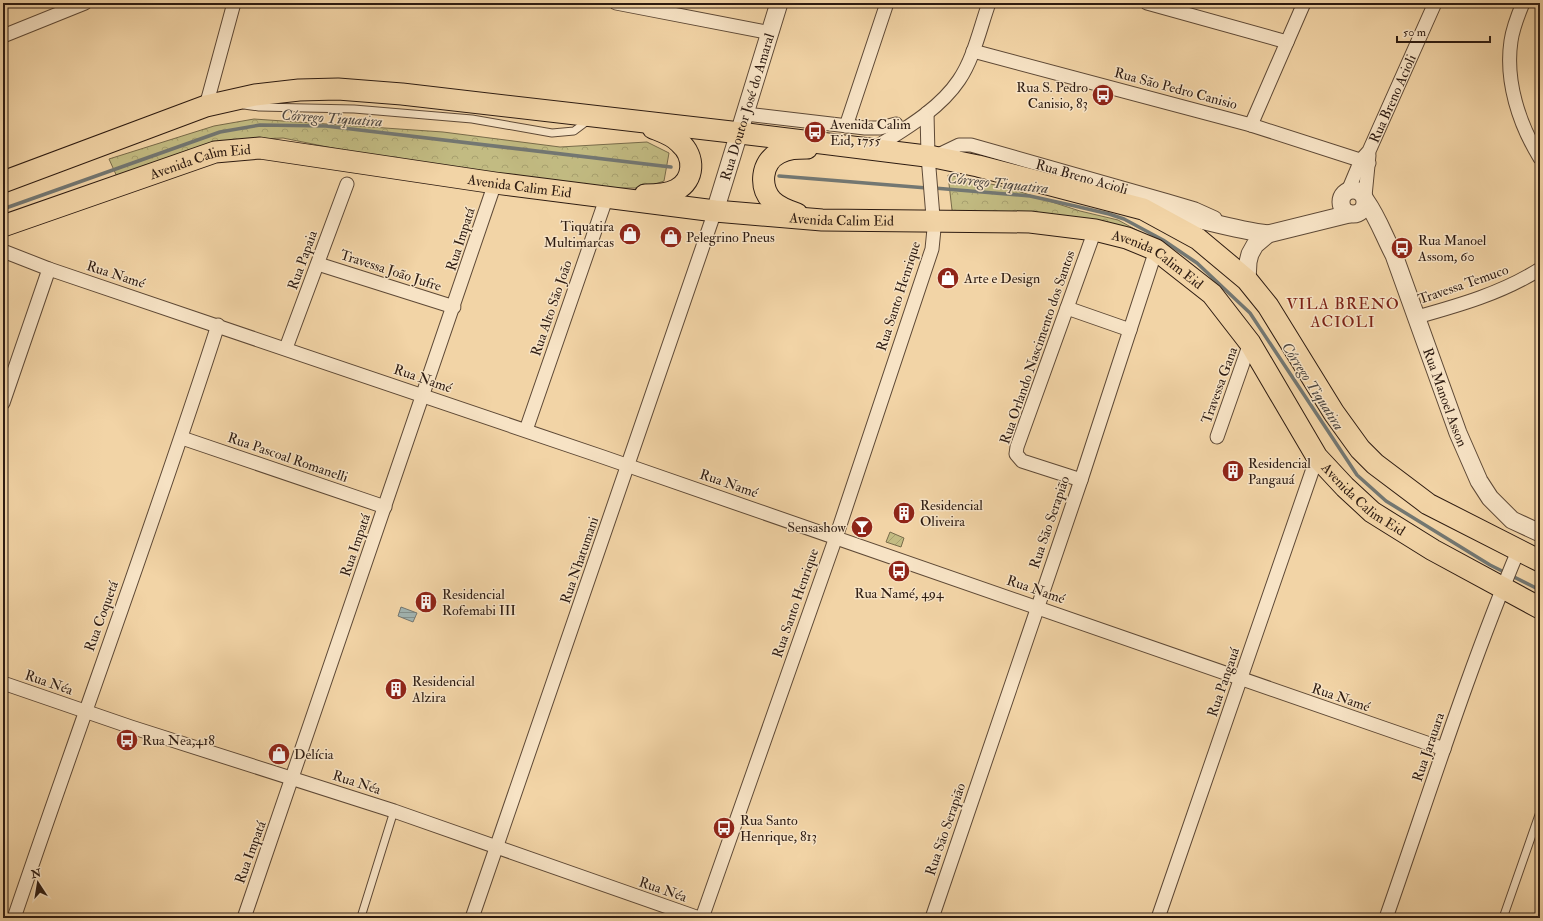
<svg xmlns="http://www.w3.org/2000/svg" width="1543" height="921" viewBox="0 0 1543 921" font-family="'IM FELL Double Pica',serif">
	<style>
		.forest { fill: url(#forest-crowns); stroke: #786b4a }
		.garden { fill: url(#garden-furrows); stroke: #786b4a }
		.water { fill: url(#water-rules); stroke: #737772 }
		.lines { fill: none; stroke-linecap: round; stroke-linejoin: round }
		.stream { stroke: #737772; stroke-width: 3.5 }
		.service-casing { stroke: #5e4936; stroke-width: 9 }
		.minor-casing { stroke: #5e4936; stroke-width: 15 }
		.tertiary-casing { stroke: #5e4936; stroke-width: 19 }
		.primary-casing { stroke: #2d1b11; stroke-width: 23 }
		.service { stroke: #f7e3c5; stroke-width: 7 }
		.minor { stroke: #f7e3c5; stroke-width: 13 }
		.tertiary { stroke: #f7e3c5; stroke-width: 17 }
		.primary { stroke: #f2d4a6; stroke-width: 21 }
		.labels { text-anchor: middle; stroke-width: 3; stroke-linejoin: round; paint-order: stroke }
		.poi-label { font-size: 14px; fill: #2d1b11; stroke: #f7e3c5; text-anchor: start }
		.street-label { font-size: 14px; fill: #2d1b11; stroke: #f7e3c5 }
		.water-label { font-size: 15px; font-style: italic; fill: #504942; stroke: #f7e3c5 }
		.quarter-label { font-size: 16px; letter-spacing: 1px; fill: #7a1f14; stroke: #f7e3c5 }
	</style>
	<defs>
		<pattern id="forest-crowns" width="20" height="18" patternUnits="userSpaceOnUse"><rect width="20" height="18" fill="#c2bb82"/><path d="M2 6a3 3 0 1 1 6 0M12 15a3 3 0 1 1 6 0" fill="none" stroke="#a7a06f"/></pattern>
		<pattern id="garden-furrows" width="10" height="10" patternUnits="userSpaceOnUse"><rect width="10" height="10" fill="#c2bb82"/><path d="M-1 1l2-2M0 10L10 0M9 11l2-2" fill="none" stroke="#a7a06f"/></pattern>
		<pattern id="water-rules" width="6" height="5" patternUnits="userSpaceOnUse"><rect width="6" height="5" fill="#a1b5b3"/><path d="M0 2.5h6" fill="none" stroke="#849290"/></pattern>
	</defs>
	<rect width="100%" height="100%" fill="#f2d4a6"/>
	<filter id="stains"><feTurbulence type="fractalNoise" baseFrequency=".005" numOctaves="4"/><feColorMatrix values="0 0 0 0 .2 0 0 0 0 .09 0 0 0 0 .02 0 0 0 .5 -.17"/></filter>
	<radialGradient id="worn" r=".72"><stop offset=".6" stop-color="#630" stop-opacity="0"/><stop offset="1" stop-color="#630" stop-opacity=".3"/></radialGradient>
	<path class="forest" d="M254 119 443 132 560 147 647 142 669 153 664 181 644 188H619L447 171 283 138 238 140 118 179 109 159 214 126Z
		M948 175 1005 187 1080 211 1118 220 1166 246 973 217 952 210Z"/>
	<path class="garden" d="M890 532 904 538 901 547 886 542Z"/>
	<path class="water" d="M401 607 417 613 413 622 398 616Z"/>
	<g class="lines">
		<path class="stream" d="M779 176 927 188
			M934 188 1030 196 1075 206 1109 214 1124 219 1163 240 1197 263 1250 313 1357 475 1386 501 1490 565 1540 590
			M3 209 220 132 260 125 326 126 671 167"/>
		<g class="service-casing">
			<path id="service" d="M244 105 259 107 354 109 472 119 552 133 574 131 590 119
				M361 917 394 811
				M1503 918 1540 812"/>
		</g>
		<g class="minor-casing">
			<g id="minor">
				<path d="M616 3 771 33"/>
				<path d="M1147 3 1287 42"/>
				<path d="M1523 3C1518 15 1513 27 1511 41 1505 81 1519 124 1540 158"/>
				<path d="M3 36 85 3"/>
				<path d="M973 51 1251 125 1369 163"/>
				<path d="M206 106 234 3"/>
				<path d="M746 114 865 128H880L896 124"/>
				<path d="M1251 125 1304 3"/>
				<path d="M846 126 887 3"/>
				<path d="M873 149C903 130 939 110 959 80 974 58 980 28 989 3"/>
				<path id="s1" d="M934 157 959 145H971L1168 201 1195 209 1215 218"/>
				<path id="s2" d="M1348 191 1361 160 1369 151 1435 3"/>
				<path d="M1365 196 1369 155"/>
				<path d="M3 251 49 269 603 457 1444 749"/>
				<path d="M318 264 454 307"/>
				<path d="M1067 308 1130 330"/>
				<path d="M1417 317C1460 305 1502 293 1540 269"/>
				<path d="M286 348 347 184"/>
				<path d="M3 403 49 269"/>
				<path d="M526 430 607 196"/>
				<path d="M1217 437 1250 343"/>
				<path d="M182 438 385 507"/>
				<path d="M1081 480 1022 461 1016 454 1017 447 1095 230"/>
				<path d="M3 683 131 727 394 811 699 918"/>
				<path d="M14 918C81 720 154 524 218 325"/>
				<path d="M244 918 495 183"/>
				<path d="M472 918 715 211"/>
				<path d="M702 918 836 537 932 249 934 229 928 156 927 113"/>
				<path d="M932 918 1081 480 1156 250"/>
				<path d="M1158 918 1317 457"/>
				<path d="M1386 918C1429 795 1468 670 1518 551"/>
			</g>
		</g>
		<g class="tertiary-casing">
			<g id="tertiary">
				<circle cx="1353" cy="202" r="12"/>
				<path id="s3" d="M1366 201C1378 218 1384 236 1394 255L1458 433 1479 481 1490 498 1512 520 1540 533"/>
				<path d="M1150 210C1190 215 1228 229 1268 234"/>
				<path id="s4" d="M715 211 779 3"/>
				<path d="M1247 280 1248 262 1250 254 1255 245 1268 234 1349 214"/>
			</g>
		</g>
		<g class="primary-casing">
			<g id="primary">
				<path d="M3 182 206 106 255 95 299 90 338 89 402 94 740 133 934 157 978 166 1143 209 1198 239 1247 280 1268 306 1334 413 1360 449 1375 464 1428 504 1540 561"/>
				<path d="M645 195C655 195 666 195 676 190 695 180 695 156 680 143 673 135 663 132 653 128"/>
				<path d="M797 214C788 211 779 208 772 201 759 187 761 162 779 153 788 148 797 148 807 148"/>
				<path id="s5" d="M3 226 215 152 260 148 495 183 715 211 822 220 1030 222 1095 230 1127 238 1156 250 1212 294 1250 343 1317 457 1345 487 1372 512 1433 550 1540 608"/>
			</g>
		</g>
		<use href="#service" class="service"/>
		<use href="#minor" class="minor"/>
		<use href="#tertiary" class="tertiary"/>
		<use href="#primary" class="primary"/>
	</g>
	<defs>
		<g id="bus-disc" transform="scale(1.15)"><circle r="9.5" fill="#8f2418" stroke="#f7e3c5"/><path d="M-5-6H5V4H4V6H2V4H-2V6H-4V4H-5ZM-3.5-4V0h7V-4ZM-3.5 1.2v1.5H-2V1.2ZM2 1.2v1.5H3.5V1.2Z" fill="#fff"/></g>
		<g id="shop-disc" transform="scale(1.15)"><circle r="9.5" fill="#8f2418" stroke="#f7e3c5"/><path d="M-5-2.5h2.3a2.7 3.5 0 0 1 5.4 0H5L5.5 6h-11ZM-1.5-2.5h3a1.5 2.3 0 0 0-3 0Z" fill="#fff"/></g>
		<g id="building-disc" transform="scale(1.15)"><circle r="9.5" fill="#8f2418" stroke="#f7e3c5"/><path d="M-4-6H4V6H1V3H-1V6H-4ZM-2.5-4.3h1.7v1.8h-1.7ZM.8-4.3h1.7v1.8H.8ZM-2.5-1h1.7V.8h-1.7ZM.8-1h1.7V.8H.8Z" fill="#fff"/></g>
		<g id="bar-disc" transform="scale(1.15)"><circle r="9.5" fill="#8f2418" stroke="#f7e3c5"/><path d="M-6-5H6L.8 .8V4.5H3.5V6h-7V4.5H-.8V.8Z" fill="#fff"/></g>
	</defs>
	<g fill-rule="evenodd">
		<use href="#bus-disc" x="1103" y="95"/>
		<use href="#bus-disc" x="815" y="132"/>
		<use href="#shop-disc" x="630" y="234"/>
		<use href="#shop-disc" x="671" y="237"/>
		<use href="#bus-disc" x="1402" y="248"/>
		<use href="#shop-disc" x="948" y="278"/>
		<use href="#building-disc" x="1233" y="471"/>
		<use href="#building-disc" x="904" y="513"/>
		<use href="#bar-disc" x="862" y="527"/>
		<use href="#bus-disc" x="899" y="571"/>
		<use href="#building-disc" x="426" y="602"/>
		<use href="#building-disc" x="396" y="689"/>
		<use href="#bus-disc" x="127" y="740"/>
		<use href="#shop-disc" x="279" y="754"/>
		<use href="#bus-disc" x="724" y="828"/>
	</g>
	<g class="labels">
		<g class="poi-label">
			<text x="1088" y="92" text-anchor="end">Rua S. Pedro<tspan x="1088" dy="16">Canisio, 83</tspan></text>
			<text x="830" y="129">Avenida Calim<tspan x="830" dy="16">Eid, 1755</tspan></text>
			<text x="614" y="231" text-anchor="end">Tiquatira<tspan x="614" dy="16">Multimarcas</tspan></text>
			<text x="686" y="242">Pelegrino Pneus</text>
			<text x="1418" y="245">Rua Manoel<tspan x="1418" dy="16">Assom, 60</tspan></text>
			<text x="964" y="283">Arte e Design</text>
			<text x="1248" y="468">Residencial<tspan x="1248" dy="16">Pangauá</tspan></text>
			<text x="920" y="510">Residencial<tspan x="920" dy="16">Oliveira</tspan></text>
			<text x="846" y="532" text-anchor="end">Sensashow</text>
			<text x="899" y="598" text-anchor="middle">Rua Namé, 494</text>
			<text x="442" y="599">Residencial<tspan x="442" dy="16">Rofemabi III</tspan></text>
			<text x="412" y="686">Residencial<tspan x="412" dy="16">Alzira</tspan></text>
			<text x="142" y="745">Rua Nea,418</text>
			<text x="294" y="759">Delícia</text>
			<text x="740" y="825">Rua Santo<tspan x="740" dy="16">Henrique, 813</tspan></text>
		</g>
		<g class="street-label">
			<text transform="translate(1176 88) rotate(15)" y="5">Rua São Pedro Canisio</text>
			<text dy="5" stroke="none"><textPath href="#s2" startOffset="103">Rua Breno Acioli</textPath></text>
			<text dy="5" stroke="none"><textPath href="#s4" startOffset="109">Rua Doutor José do Amaral</textPath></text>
			<text dy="5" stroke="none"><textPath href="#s5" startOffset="208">Avenida Calim Eid</textPath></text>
			<text dy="5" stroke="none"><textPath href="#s1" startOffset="155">Rua Breno Acioli</textPath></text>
			<text dy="5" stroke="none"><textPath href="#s5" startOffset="532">Avenida Calim Eid</textPath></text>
			<text dy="5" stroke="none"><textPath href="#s5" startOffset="856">Avenida Calim Eid</textPath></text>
			<text transform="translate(460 239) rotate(-72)" y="5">Rua Impatá</text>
			<text transform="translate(302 260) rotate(-70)" y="5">Rua Papaia</text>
			<text dy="5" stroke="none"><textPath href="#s5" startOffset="1180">Avenida Calim Eid</textPath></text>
			<text transform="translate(391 270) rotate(18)" y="5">Travessa João Jufre</text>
			<text transform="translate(116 274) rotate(18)" y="5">Rua Namé</text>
			<text transform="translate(1463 284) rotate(-19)" y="5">Travessa Temuco</text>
			<text transform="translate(898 296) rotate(-72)" y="5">Rua Santo Henrique</text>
			<text transform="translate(551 308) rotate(-71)" y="5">Rua Alto São João</text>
			<text transform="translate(1037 347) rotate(-71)" y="5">Rua Orlando Nascimento dos Santos</text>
			<text transform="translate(423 378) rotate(19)" y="5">Rua Namé</text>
			<text transform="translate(1219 385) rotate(-70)" y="5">Travessa Gana</text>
			<text dy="5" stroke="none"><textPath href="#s3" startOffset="212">Rua Manoel Asson</textPath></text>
			<text transform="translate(288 457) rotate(19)" y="5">Rua Pascoal Romanelli</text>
			<text transform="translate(729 483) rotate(19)" y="5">Rua Namé</text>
			<text dy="5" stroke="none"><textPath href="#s5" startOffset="1503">Avenida Calim Eid</textPath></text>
			<text transform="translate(1049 522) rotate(-71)" y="5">Rua São Serapião</text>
			<text transform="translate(355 545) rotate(-71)" y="5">Rua Impatá</text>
			<text transform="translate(579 560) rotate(-71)" y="5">Rua Nhatumani</text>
			<text transform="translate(1036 589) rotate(19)" y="5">Rua Namé</text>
			<text transform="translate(795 603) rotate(-71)" y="5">Rua Santo Henrique</text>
			<text transform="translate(101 616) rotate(-70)" y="5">Rua Coquetá</text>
			<text transform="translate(49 682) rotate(19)" y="5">Rua Néa</text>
			<text transform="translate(1223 682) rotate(-71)" y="5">Rua Pangauá</text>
			<text transform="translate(1341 697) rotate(19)" y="5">Rua Namé</text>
			<text transform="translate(1428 747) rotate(-71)" y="5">Rua Jarauara</text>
			<text transform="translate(357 782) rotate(18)" y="5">Rua Néa</text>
			<text transform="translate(945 829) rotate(-71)" y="5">Rua São Serapião</text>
			<text transform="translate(250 852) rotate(-70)" y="5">Rua Impatá</text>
			<text transform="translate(663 889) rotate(19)" y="5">Rua Néa</text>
		</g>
		<g class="water-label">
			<text transform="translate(332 118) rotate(4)" y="5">Córrego Tiquatira</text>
			<text transform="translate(998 183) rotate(6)" y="5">Córrego Tiquatira</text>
			<text transform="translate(1313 386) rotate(57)" y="5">Córrego Tiquatira</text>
		</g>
		<g class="quarter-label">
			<text x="1343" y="309">VILA BRENO<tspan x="1343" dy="18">ACIOLI</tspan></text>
		</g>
	</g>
	<rect width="1543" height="921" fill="none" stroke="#f2d4a6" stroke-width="16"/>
	<rect x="4" y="4" width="1535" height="913" fill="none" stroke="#2d1b11" stroke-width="2"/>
	<rect x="8" y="8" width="1527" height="905" fill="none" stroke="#2d1b11"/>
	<g transform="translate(38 883) rotate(348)" stroke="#f7e3c5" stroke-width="3" paint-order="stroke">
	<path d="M0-3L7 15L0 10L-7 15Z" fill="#2d1b11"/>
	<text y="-6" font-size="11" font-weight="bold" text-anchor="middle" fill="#2d1b11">N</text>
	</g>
	<path d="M1397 36v6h93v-6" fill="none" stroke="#2d1b11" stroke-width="2"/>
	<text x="1403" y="36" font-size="12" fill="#2d1b11" stroke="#f7e3c5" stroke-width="3" paint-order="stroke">50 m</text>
	<rect width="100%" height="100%" filter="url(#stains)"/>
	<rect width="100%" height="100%" fill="url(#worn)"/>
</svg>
